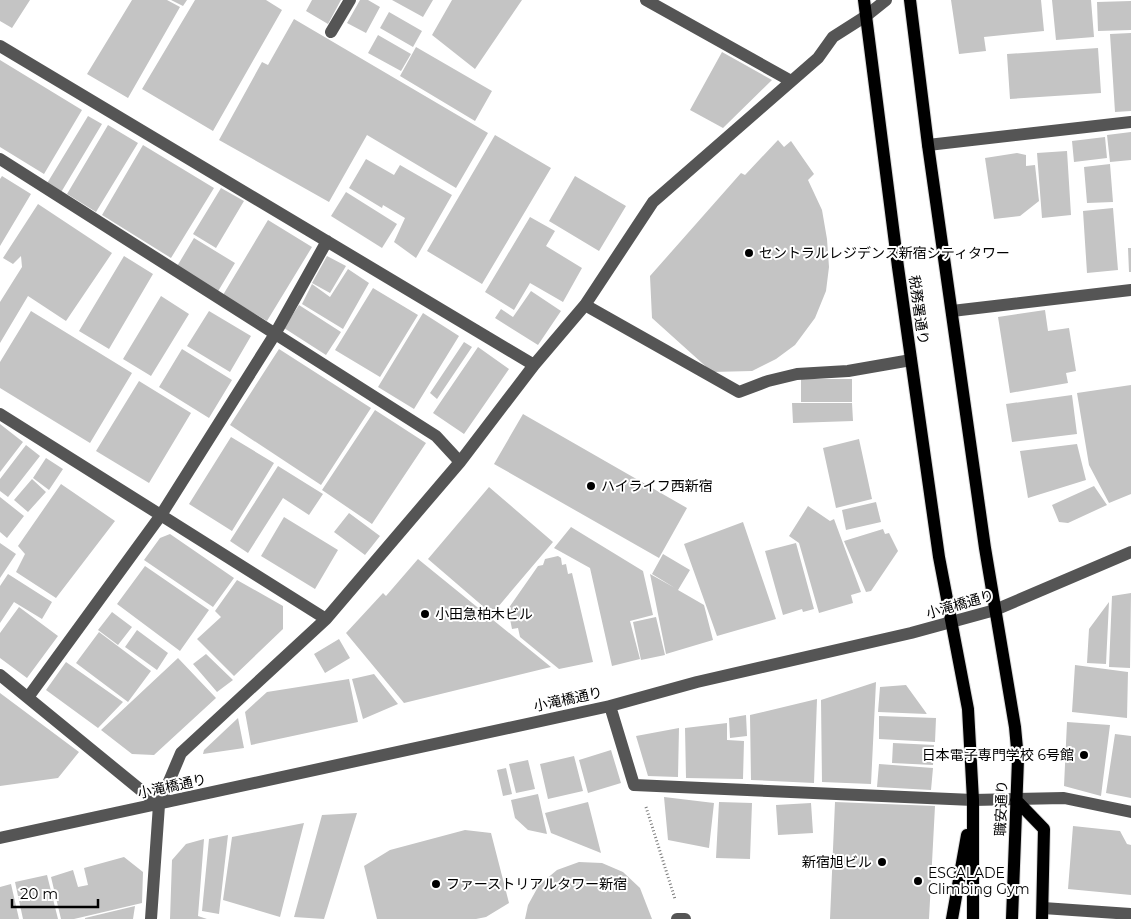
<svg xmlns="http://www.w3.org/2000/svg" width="1131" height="919" viewBox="0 0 1131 919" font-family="Montserrat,'Noto Sans JP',sans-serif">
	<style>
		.building { fill: #c4c4c4 }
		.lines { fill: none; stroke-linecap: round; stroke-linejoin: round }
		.major-casing { stroke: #dbdbdb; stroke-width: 14 }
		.path { stroke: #777; stroke-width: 3; stroke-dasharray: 1 2.5; stroke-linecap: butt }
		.minor { stroke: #555; stroke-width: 12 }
		.major { stroke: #000; stroke-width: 12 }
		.poi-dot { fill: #000; stroke: #fff; stroke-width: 2 }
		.labels { text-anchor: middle; stroke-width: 4; stroke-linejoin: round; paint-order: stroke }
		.poi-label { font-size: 14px; fill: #000; stroke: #fff; text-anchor: start }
		.street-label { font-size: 14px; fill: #000; stroke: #fff }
	</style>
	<rect width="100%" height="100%" fill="#fff"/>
	<path class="building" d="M0 0H30L12 28 0 21Z
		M132 0H167L180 7 128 98 87 74Z
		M171 0H187L183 6Z
		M195 0H266L282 10 213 131 142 89Z
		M312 0H341L328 24 306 11Z
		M360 0H368L380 7 366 33 347 23Z
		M392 0H433L423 17Z
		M452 0H522L475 69 432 35Z
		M951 0H1041L1044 31 984 37 986 51 959 54Z
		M1052 0H1091L1094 37 1056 40Z
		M1131 1V30L1098 31 1097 2Z
		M389 12 422 31 413 47 380 28Z
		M294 19 488 133 456 188 367 135 329 202 219 140 262 62 268 65Z
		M1131 33V111L1115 112 1110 34Z
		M378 35 411 54 401 71 368 53Z
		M416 47 492 91 475 121 400 76Z
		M1098 48 1101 93 1010 99 1007 54Z
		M722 52 772 80 723 128 690 110Z
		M0 60 82 110 44 174 0 147Z
		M88 116 102 124 60 194 46 185Z
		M108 125 138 143 96 212 67 194Z
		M1131 132V160L1110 162 1107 135Z
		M495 135 551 168 482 284 427 251Z
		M1105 137 1107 158 1074 162 1072 141Z
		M778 140 784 147 791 141 814 174 808 180 822 210 827 239 829 267 826 291 815 318 795 345 776 359 752 371 712 372 652 318 650 276 741 173 745 175Z
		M143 145 214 188 171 258 102 215Z
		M1067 151 1071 215 1042 218 1037 153Z
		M1017 153 1026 155V166L1035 165 1039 201 1020 216 994 219 985 158Z
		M366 159 394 175 400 165 452 195 416 258 394 242 405 218 383 205 382 208 349 188Z
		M1110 164 1113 202 1087 203 1084 167Z
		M2 176 31 194 0 246V179Z
		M575 176 626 206 599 251 549 221Z
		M221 188 244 201 216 248 193 234Z
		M346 192 397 224 382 248 331 216Z
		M38 204 112 253 66 321 28 296 0 343V302L22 267 21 256 13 264 3 258Z
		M1113 208 1118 270 1087 273 1083 211Z
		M530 217 555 231 546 246 582 268 563 302 530 283 514 310 485 292Z
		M268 220 312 247 267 321 223 295Z
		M194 238 235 263 217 293 176 268Z
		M1128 248H1131V272H1129Z
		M124 256 153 274 109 349 79 331Z
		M327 256 346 266 330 293 312 283Z
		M348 269 369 283 343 329 302 304 312 284 330 297Z
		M373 288 418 315 380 377 335 350Z
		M531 291 561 311 538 345 495 318 501 309 513 317Z
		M161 296 189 314 151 376 123 359Z
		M299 305 341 332 326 355 284 328Z
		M1045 310 1048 331 1069 328 1076 371 1066 373 1068 383 1010 393 998 317Z
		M31 311 132 373 90 443 0 388V362Z
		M209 311 251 336 230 372 187 346Z
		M423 313 459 336 414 409 378 387Z
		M464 342 472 347 437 399 430 393Z
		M478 347 509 369 464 434 433 413Z
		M182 349 232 380 209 418 159 387Z
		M279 349 371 408 321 485 230 425Z
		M801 379H852V402H801Z
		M139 381 191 413 149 483 96 451Z
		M1131 385V494L1109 503 1089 465 1077 393Z
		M1072 395 1077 434 1012 442 1006 404Z
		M792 403H852L853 421 793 423Z
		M375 410 426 443 372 524 322 490Z
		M523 414 687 508 659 558 494 464Z
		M0 424 23 442 0 472Z
		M231 437 274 463 232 531 189 504Z
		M859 439 872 499 836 508 823 448Z
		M1077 444 1086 480 1028 498 1020 451Z
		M26 445 40 456 8 497 0 491V479Z
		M46 458 63 469 49 490 33 478Z
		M278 466 323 494 309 515 283 498 248 553 230 541Z
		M32 479 46 492 28 512 14 500Z
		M61 484 115 521 56 598 16 572 25 554 18 546Z
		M1094 486 1107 505 1068 523 1059 522 1052 505Z
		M489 487 553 542 492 614 428 559Z
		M0 497 24 516 7 538 0 532Z
		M876 502 881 522 846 530 842 510Z
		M808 506 830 521 834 519 861 592 851 595 853 603 819 613 799 543 789 536Z
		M349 513 380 536 365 555 334 532Z
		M284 517 338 550 315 589 261 556Z
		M743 522 776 619 717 636 684 544Z
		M571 527 643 571 653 615 630 621 640 659 612 666 590 568 554 548Z
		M883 529 885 534 889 533 898 551 871 591 866 592 844 541Z
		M170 534 234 578 213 607 144 560 160 538Z
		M0 543 16 554 0 578Z
		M796 543 814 609 803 612 802 609 783 615 765 551Z
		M663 554 690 570 678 590 704 605 713 640 666 654 650 574 675 588 652 574Z
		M558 556 561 558 562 565 566 564 568 574 572 573 593 662 559 669 520 637 518 628 512 629 508 609 538 566 543 565 545 559Z
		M418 559 551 667 404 703 346 633 383 593 386 596Z
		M145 566 209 610 180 651 117 604Z
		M8 574 52 602 42 619 14 602 0 623V586Z
		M237 580 283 606V629L234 676 197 639 221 617 215 611Z
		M1131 593 1130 668 1109 667 1112 596Z
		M1109 602 1106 664 1087 663 1089 629Z
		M19 607 58 636 27 678 0 658V633Z
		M112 612 132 627 118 645 98 630Z
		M656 617 665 655 641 660 633 622Z
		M137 630 168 653 157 670 125 647Z
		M99 632 151 671 128 702 76 663Z
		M339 639 350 658 325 673 314 654Z
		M206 654 233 680 217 692 193 664Z
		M178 658 216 698 154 755 132 754 101 730Z
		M66 662 123 702 98 728 46 690Z
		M1075 665 1128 672 1127 718 1072 712Z
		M374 674 398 704 363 719 352 679Z
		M349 679 358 722 251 745 245 712 267 692Z
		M876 682 871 784 822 782 821 700Z
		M906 685 927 714 878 712 880 687Z
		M0 693 79 752 58 778 0 786Z
		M817 699 814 783 751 780 750 715Z
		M746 715 747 736 730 738 729 718Z
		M879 716 936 718 935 742 879 739Z
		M238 718 244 748 203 754 204 750Z
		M1067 722 1110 725 1101 796 1064 786Z
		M727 723V740L744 741 743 779 686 778 685 728Z
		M679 728 678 777 648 776 636 736Z
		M1115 734 1131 736V798L1106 793Z
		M893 743 934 745 933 765 892 763Z
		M611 750 621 783 588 793 579 760Z
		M574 756 583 791 548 799 540 764Z
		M528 760 535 789 516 793 509 764Z
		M879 764 933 768 931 790 877 787Z
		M506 768 512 794 503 796 497 770Z
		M538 794 547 834 528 830 515 818 511 800Z
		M664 797 714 803 709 848 668 840Z
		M588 802 601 853 551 833 545 813Z
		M719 802 752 803 750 859 716 858Z
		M835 802 935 806 929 919H830Z
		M811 803 813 833 778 835 776 805Z
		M357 813 324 919 294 917 322 815Z
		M304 823 280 917 223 900 232 837Z
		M1073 826 1120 831 1127 844 1131 845V895L1068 889Z
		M465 830 491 833 509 903 486 917 476 919H377L364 866 390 850Z
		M228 835 219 914 202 911 209 839Z
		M204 839 198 916 207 919H170L172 860 186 844Z
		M124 857 143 872 142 903 74 919H61L51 877 73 870 78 887 88 885 84 868Z
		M579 862 602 863 623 872 640 888 652 919H525L528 905 539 885 557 870Z
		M47 875 58 919H23L15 882Z
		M11 884 19 919H0V887Z
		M135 906 133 919H85V918Z"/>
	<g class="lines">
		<g class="major-casing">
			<path id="major" d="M864 0 898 267 939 557 968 709 973 800V919
				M910 0 928 145 985 548 1015 727 1018 759 1012 919
				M1016 800 1044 829 1042 919
				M952 919 967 835"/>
		</g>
		<path class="path" d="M646 807 675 899"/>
		<path class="minor" d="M646 0 791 81
			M331 32 350 0
			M0 46 534 365
			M928 145 1131 122
			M0 159 436 436 460 462
			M585 305 739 392 768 381 797 374 848 371 911 360
			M952 311 1131 290
			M0 414 326 619
			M0 675 159 805
			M29 696 161 515 275 334 327 241
			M610 706 634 785 973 800 1064 798 1131 812
			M0 838 610 706 697 682 911 633 995 610 1131 552
			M1043 908 1131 914
			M151 919 159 805 181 753 326 619 460 462 534 365 585 305 653 202 818 58 833 37 866 16 886 0
			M677 919H685"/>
		<use href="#major" class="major"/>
	</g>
	<g class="poi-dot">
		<circle cx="749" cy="253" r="5"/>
		<circle cx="591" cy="486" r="5"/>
		<circle cx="425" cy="614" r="5"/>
		<circle cx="1084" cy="755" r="5"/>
		<circle cx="882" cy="862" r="5"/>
		<circle cx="918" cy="881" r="5"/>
		<circle cx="436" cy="884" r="5"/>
	</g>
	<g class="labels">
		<g class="poi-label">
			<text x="759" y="258">セントラルレジデンス新宿シティタワー</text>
			<text x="601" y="491">ハイライフ西新宿</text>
			<text x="435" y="619">小田急柏木ビル</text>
			<text x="1074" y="760" text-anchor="end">日本電子専門学校 6号館</text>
			<text x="872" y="867" text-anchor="end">新宿旭ビル</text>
			<text x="928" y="878">ESCALADE<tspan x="928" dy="16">Climbing Gym</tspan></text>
			<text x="446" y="889">ファーストリアルタワー新宿</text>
		</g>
		<g class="street-label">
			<text transform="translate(919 310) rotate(82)" y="5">税務署通り</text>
			<text transform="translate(960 604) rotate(-16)" y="5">小滝橋通り</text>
			<text transform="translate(568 699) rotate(-12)" y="5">小滝橋通り</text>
			<text transform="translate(172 786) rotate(-12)" y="5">小滝橋通り</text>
			<text transform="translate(1001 808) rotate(-88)" y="5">職安通り</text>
		</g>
	</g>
	<path d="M12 899v8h86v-8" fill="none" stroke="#000000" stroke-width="2.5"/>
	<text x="20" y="899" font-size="15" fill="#000000" stroke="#ffffff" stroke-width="4" paint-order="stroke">20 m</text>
</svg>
